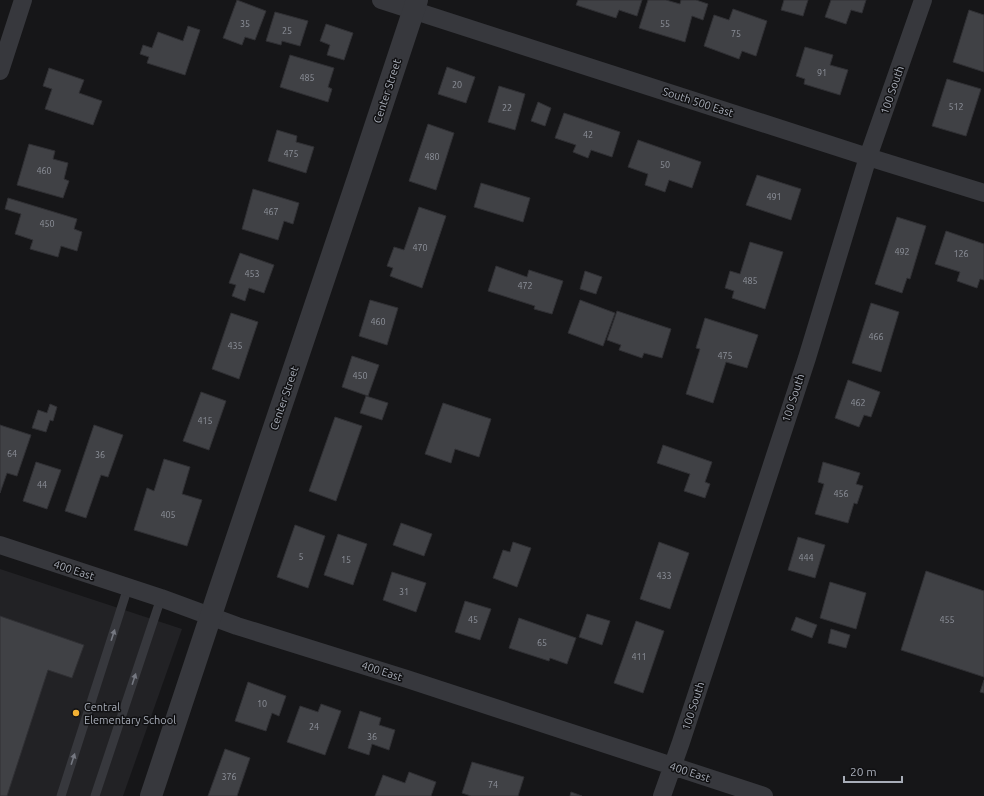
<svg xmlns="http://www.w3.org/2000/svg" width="984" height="796" viewBox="0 0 984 796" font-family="Ubuntu,sans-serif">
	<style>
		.built { fill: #222225 }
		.building { fill: #404145; stroke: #303034 }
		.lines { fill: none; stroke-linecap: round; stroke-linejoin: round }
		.service { stroke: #37383d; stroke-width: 9 }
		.minor { stroke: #37383d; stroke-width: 18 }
		.tertiary { stroke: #37383d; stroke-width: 22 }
		.oneway { fill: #757881 }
		.poi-dot { fill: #f2b134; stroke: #111113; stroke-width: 1.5 }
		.labels { text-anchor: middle; stroke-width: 3; stroke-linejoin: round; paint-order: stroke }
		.number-label { font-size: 9px; fill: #8e929b }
		.street-label { font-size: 11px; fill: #a8adb8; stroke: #111113 }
		.poi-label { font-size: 11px; fill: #a8adb8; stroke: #111113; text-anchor: start }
	</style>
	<rect width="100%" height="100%" fill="#161618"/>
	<path class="built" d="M0 569 182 629 123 796H0Z"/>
	<path class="building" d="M237 0 266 11 255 40 245 37 242 45 223 38Z
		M578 0H642L637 16 619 10 616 18 576 5Z
		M648 0H666L680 4 681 0H696L708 4 703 20 692 16 685 42 639 28Z
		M784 0H808L803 16 781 10Z
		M831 0H866L862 13 851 10 846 24 825 17Z
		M733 9 767 21 756 56 742 51 739 59 704 46 714 15 729 20Z
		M969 10 984 15V72L953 62Z
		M275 12 308 21 300 46 282 41 281 45 266 41Z
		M326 24 353 33 344 60 327 55 330 45 320 41Z
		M188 26 200 30 185 75 147 63 149 57 140 54 143 45 152 48 158 32 183 41Z
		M805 47 833 55 830 65 848 70 840 95 804 84 805 79 796 76Z
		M290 55 334 68 328 87 332 89 328 102 280 87Z
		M447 67 475 77 466 103 438 94Z
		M49 68 84 80 79 93 102 101 93 125 45 109 52 89 43 86Z
		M947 79 981 89 966 136 932 126Z
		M499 86 525 94 515 130 488 122Z
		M538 102 551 108 545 126 531 121Z
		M564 113 620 132 612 157 591 150 588 158 573 152 576 145 555 138Z
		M428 124 454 133 436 190 409 181Z
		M277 130 297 136 296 142 314 147 306 173 268 161Z
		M638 140 701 162 692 188 669 180 665 192 645 185 648 174 628 167Z
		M29 144 55 151 53 159 68 163 64 179 69 181 63 198 17 185Z
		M757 175 801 189 791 220 746 205Z
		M481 183 530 198 523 222 474 207Z
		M253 189 299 203 293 224 284 221 278 240 242 229Z
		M8 198 77 219 74 229 82 232 77 251 61 246 58 257 30 249 33 240 15 234 21 214 5 209Z
		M419 207 446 216 422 288 390 276 393 268 387 266 394 247 404 250Z
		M897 217 926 226 910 279 907 278 902 293 875 284Z
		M946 231 984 244V280L980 279 977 288 957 281 960 272 935 264Z
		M750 242 783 252 765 309 732 298 734 291 725 288 730 271 740 274Z
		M240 253 274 265 264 293 249 288 245 301 232 296 236 285 229 283Z
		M496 266 527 277 529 270 563 281 552 314 534 309 535 306 488 291Z
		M585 271 602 277 596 294 580 289Z
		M370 300 398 308 387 345 359 336Z
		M580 300 615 313 603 346 568 333Z
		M871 303 899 312 881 372 852 363Z
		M617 311 671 329 662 358 644 353 642 358 619 350 621 345 607 340Z
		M231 313 258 322 239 379 212 369Z
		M705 318 758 335 747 368 726 362 713 403 686 394 700 349 696 348Z
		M352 356 379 365 368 396 342 387Z
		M848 380 880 392 871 417 864 415 859 427 835 418Z
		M201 392 226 401 209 450 183 441Z
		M366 396 388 403 382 420 360 413Z
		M443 403 491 419 479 457 455 449 451 463 425 454Z
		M50 404 57 407 53 421 50 420 46 432 32 428 38 410 47 413Z
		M335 417 362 426 336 501 309 491Z
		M0 425 31 435 17 476 7 473 0 493Z
		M94 425 123 435 108 477 101 475 86 518 65 511Z
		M663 445 712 462 705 482 710 484 705 498 684 491 690 474 657 463Z
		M164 459 190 467 182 494 202 500 187 546 134 530 147 488 154 491Z
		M36 462 61 470 47 509 23 501Z
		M823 462 860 473 856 484 863 486 857 504 854 503 848 523 815 514 824 484 818 482Z
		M401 523 432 534 424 556 393 545Z
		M295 525 325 536 308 588 277 577Z
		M338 534 367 544 353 585 324 575Z
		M798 537 825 545 815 578 788 570Z
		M513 542 531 548 517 587 493 578 503 550 510 552Z
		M659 542 689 553 670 609 640 599Z
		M926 571 984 591V677L901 650Z
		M392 572 426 583 416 612 383 600Z
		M830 582 866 593 856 629 820 618Z
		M465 601 491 609 480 640 455 632Z
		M587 614 610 621 602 645 579 637Z
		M0 616 84 645 72 678 48 670 7 796H0Z
		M796 617 817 625 812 638 791 630Z
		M519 618 576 638 567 664 550 658 549 661 509 648Z
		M636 621 664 631 643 693 614 683Z
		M831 629 850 635 846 648 828 643Z
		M984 680V693L980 692Z
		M248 682 286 696 279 716 272 713 266 731 235 721Z
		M321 704 341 711 325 755 287 742 300 706 318 712Z
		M360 711 381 718 379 725 395 730 389 750 372 744 369 755 348 748Z
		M225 749 250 758 237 796H208Z
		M472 762 524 777 518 796H471L462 793Z
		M409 772 436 782 431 796H375L383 775 405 783Z
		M571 792 582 796H570Z"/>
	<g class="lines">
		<path class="service" d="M61 796 128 587
			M95 796 161 598"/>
		<path class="minor" d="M381 0 868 157 984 193
			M0 71 23 0
			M0 545 161 598 237 626 407 679 764 796
			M662 796 681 742 807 358 868 157 923 0"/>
		<path class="tertiary" d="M151 796 219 591 358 178 417 0"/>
	</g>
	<defs><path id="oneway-solid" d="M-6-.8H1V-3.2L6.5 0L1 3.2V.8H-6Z"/></defs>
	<g class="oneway">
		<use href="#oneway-solid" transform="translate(113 635) rotate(-72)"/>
		<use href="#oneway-solid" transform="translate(134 679) rotate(-72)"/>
		<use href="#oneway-solid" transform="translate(73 759) rotate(-72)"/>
	</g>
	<circle class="poi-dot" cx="76" cy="713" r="4"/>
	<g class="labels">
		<g class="number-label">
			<text x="245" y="27">35</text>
			<text x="665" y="27">55</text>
			<text x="287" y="34">25</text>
			<text x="736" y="37">75</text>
			<text x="822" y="76">91</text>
			<text x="307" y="81">485</text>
			<text x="457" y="88">20</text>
			<text x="956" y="110">512</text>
			<text x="507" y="111">22</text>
			<text x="588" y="138">42</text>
			<text x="291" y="157">475</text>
			<text x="432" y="160">480</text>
			<text x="665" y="168">50</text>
			<text x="44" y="174">460</text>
			<text x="774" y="200">491</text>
			<text x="271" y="215">467</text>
			<text x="47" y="227">450</text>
			<text x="420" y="251">470</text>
			<text x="902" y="255">492</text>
			<text x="961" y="257">126</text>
			<text x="252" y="277">453</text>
			<text x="750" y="284">485</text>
			<text x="525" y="289">472</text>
			<text x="378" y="325">460</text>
			<text x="876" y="340">466</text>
			<text x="235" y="349">435</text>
			<text x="725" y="359">475</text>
			<text x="360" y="379">450</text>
			<text x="858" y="406">462</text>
			<text x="205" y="424">415</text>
			<text x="12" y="457">64</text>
			<text x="100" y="458">36</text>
			<text x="42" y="488">44</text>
			<text x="841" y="497">456</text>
			<text x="168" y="518">405</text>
			<text x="301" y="560">5</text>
			<text x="806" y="561">444</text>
			<text x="346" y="563">15</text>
			<text x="664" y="579">433</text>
			<text x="404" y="595">31</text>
			<text x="473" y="623">45</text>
			<text x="947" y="623">455</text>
			<text x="542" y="646">65</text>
			<text x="639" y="660">411</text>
			<text x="262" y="707">10</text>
			<text x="314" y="730">24</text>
			<text x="372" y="740">36</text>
			<text x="229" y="780">376</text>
			<text x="493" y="788">74</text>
		</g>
		<g class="street-label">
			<text transform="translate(892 90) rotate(-71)" y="4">100 South</text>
			<text transform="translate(387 91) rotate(-72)" y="4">Center Street</text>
			<text transform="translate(698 102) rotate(18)" y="4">South 500 East</text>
			<text transform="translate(284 398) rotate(-71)" y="4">Center Street</text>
			<text transform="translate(793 398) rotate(-72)" y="4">100 South</text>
			<text transform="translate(74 570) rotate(18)" y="4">400 East</text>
			<text transform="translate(382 671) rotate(18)" y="4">400 East</text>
			<text transform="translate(693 706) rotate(-72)" y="4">100 South</text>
			<text transform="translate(690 772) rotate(18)" y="4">400 East</text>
		</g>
		<g class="poi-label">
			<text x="84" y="711">Central<tspan x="84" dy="13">Elementary School</tspan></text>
		</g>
	</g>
	<path d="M844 776v6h58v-6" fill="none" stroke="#a8adb8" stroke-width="2"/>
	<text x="850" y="776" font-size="12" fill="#a8adb8" stroke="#111113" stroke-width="3" paint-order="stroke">20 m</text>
</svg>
